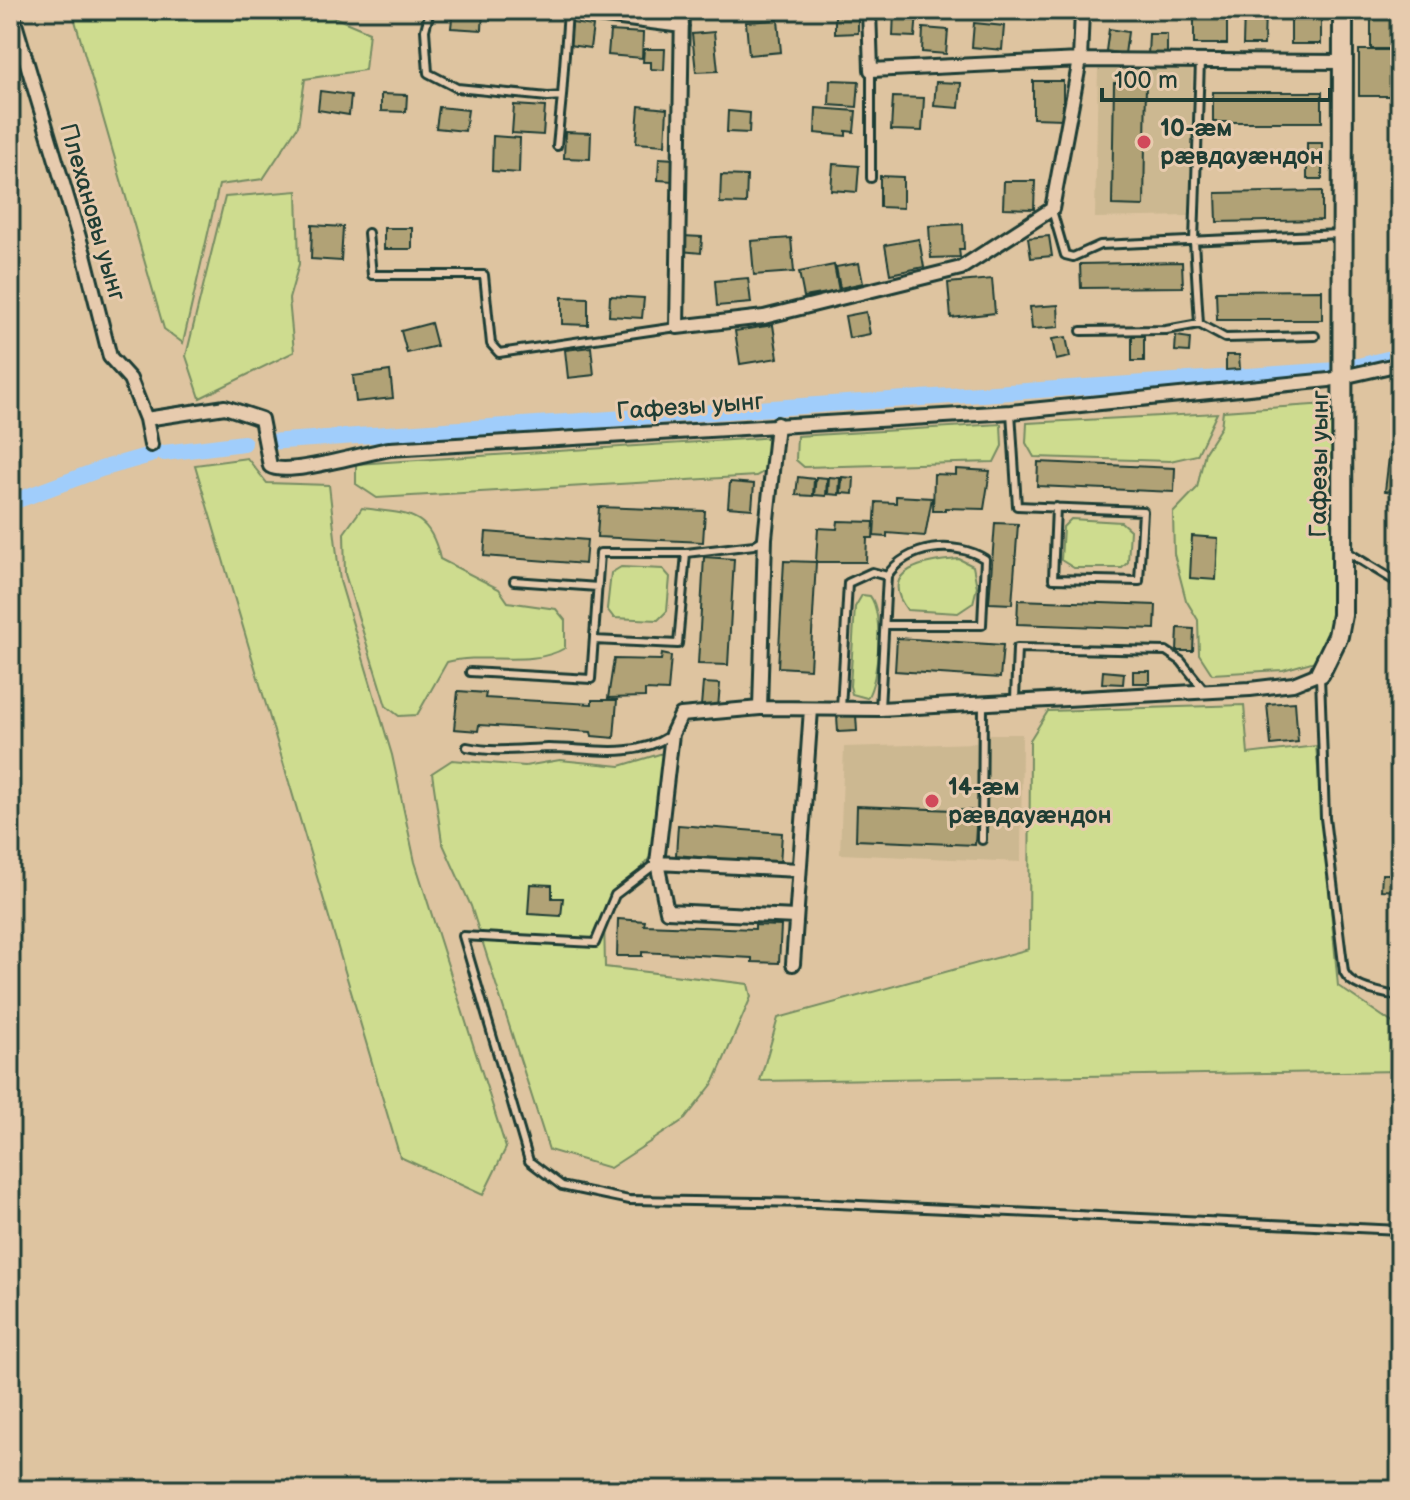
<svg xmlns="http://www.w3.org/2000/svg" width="1410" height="1500" viewBox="0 0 1410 1500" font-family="'Balsamiq Sans',sans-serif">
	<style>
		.built { fill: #ccb891 }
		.green { fill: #cedc8f; stroke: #768c62; stroke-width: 2 }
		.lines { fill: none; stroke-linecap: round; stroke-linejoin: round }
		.canal { stroke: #a0cdfb; stroke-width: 16 }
		.building { fill: #b1a276; stroke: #1f3d34; stroke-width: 2 }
		.lane-casing { stroke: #1f3d34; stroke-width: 12 }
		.street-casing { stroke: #1f3d34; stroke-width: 18 }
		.secondary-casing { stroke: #1f3d34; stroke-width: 24 }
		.lane { stroke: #e7cbae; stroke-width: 6 }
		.street { stroke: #e7cbae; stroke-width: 12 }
		.secondary { stroke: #e7cbae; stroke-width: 18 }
		.poi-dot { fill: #d1495b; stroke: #e7cbae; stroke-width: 3 }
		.labels { text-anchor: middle; stroke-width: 6; stroke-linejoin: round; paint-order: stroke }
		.poi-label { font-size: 24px; font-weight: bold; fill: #1f3d34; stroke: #e7cbae; text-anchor: start }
		.street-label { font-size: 24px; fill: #1f3d34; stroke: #e7cbae }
	</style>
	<rect width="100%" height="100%" fill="#dec4a0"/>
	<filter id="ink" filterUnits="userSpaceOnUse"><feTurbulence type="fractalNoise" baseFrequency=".0125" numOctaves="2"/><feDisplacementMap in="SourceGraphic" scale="16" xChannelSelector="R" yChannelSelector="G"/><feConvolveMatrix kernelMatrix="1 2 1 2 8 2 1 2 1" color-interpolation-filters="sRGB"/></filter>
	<g filter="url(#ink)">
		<path class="built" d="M1098 67 1192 68 1190 216 1095 218Z
			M976 734H1022L1021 862 840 854 844 747 976 743Z"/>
		<path class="green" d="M72 10H317L369 32 365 70 305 79 298 126 263 179 219 185 183 343 164 329Z
			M297 191 299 264 289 299 294 352 200 398 186 356 225 197Z
			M1342 403 1349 617 1319 660 1283 670 1212 674 1199 654 1198 620 1186 600 1174 554 1173 513 1197 488 1205 452 1221 427 1223 411Z
			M1217 413 1197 455 1170 461 1034 457 1026 443 1027 423Z
			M1001 424 1002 446 994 462 804 467 796 460 797 436Z
			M776 437 774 466 756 476 377 498 356 484V464Z
			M247 458 267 483 329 485 340 581 392 755 415 862 506 1148 483 1195 400 1157 195 465Z
			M362 508C406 514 430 510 440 559L499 589 508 602 556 609 565 620V648C531 668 485 652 447 662L417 715 399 716 386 706 345 574 344 533Z
			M1071 519 1121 522 1130 530 1128 562 1122 568H1074L1061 560 1063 527Z
			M959 559 973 566 977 587 973 603 958 613 907 610C876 568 929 561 959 559Z
			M621 567 663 569 670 577 667 611 658 620 614 618 607 609 611 573Z
			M862 595 870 596C884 613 879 680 867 698L852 694 850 686 855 607Z
			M1244 705 1248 754 1316 746 1338 986 1400 1028V1071L760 1081 778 1018 1029 949 1030 740 1048 711Z
			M663 753 670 763 662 842 604 915 605 967 748 984 751 997 714 1082 685 1119 610 1168 549 1150 471 906 442 842 432 773 452 760 525 766 560 760 620 766Z"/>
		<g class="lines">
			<path class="canal" d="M1358 366 1400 356
				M268 442 1337 370
				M164 453 244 443
				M10 503 101 469 150 455"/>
		</g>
		<path class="building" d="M453 10H483L482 30 451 28Z
			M1194 10H1227V44H1194Z
			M1244 10H1265L1264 45H1243Z
			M1291 10H1321V44H1291Z
			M1371 10H1400V49H1371Z
			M894 11 917 13 915 37 893 36Z
			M835 13H858V33L835 34Z
			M778 20 781 52 749 55 746 22Z
			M572 23 593 26 590 48 569 45Z
			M974 23 1004 26 1002 50 972 47Z
			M923 28 948 30 946 54 922 52Z
			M1109 29 1128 32 1125 54 1106 51Z
			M610 31 643 33 642 58 608 55Z
			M714 32 718 71 696 72 692 34Z
			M1149 34H1167V57L1148 56Z
			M644 49H665L664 70 651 69V62H643Z
			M1359 50H1400V96H1359Z
			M830 80 859 81 857 107 829 105Z
			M1033 81H1063V119L1033 118Z
			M936 82 961 83 959 108 934 106Z
			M1114 83H1146L1144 206 1112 205Z
			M320 91 351 95 349 115 318 110Z
			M1213 92H1322V122H1213Z
			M381 94 407 95 406 112 381 111Z
			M893 97 924 98 922 131 891 130Z
			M514 105 545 107 543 135 512 133Z
			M639 106 667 109 665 145 636 143Z
			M439 107 468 110 465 131 436 128Z
			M816 108 856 111 854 132 846 131V136L815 133Z
			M728 111 750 113 749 133 727 132Z
			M565 132 591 133 590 159 564 158Z
			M493 136 520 138 519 173 492 171Z
			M1307 143H1322V179H1307Z
			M659 158 674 159 673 181 658 180Z
			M833 164 859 166 857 192 831 190Z
			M721 175 747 176 746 204 720 203Z
			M880 176 903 177V208L880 207Z
			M1004 181H1035L1034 209 1003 208Z
			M1322 191V220L1217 222 1216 193Z
			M963 224 964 249H959L960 257 931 258 929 226Z
			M312 225 343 227 341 261 311 259Z
			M384 228H412V249H384Z
			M682 236 702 237 701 253 681 251Z
			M1049 236 1052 256 1031 258 1028 238Z
			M791 238 794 272 754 275 751 241Z
			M919 239 924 267 890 274 885 245Z
			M1182 262 1183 287 1081 288 1080 264Z
			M859 263 863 283 840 288 836 267Z
			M834 265 839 291 804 297 799 272Z
			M748 278 751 303 717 306 715 281Z
			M992 279 995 313 951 318 948 283Z
			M1322 290V320H1217L1216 291Z
			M610 296 644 298 642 318 609 316Z
			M562 297 588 298V325L562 324Z
			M1058 305 1059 327 1032 329 1030 307Z
			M866 312 870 334 849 338 845 316Z
			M431 323 437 346 407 353 401 331Z
			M773 325 778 358 740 364 735 331Z
			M1132 336H1144V361H1132Z
			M1176 336 1190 338 1189 352 1175 351Z
			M1066 337 1070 357 1056 360 1052 339Z
			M591 347 594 375 568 378 565 350Z
			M1226 355H1239L1240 369 1226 370Z
			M390 371 393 398 356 402 353 376Z
			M1393 424 1400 425V493L1385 491Z
			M1038 462 1175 468 1174 492 1037 486Z
			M956 469 990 471 984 509 945 508V511H933L934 474 956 475Z
			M798 477 814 479 813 496 796 495Z
			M816 477 827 478 826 496 814 495Z
			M829 477 840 478 839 495 828 494Z
			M842 477 854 478 853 494 841 493Z
			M730 482 754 484 752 509 728 507Z
			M896 496 932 498 925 536 887 533V537L874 536 876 502 896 503Z
			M599 507 705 511 703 542 597 537Z
			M838 521 874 522 873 538H867L866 562H816L818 528 837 529Z
			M995 523 1018 524 1012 604 989 603Z
			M486 532 587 540 585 564 484 556Z
			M1192 536 1218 538 1216 580 1190 578Z
			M704 557 734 559 728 665 698 664Z
			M784 561 816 562 810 669 778 667Z
			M1018 600 1156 605 1155 629 1017 624Z
			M1178 628 1194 629 1193 651H1177Z
			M897 638 1003 645 1000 678 895 671Z
			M662 654 671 656 668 691 645 690V697L608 698 614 659 661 660Z
			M1103 671 1124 673 1123 684 1102 683Z
			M1133 671H1150V683H1133Z
			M703 683 720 684 718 708 701 706Z
			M458 691 486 693 485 698 592 704V700H617L614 738 592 736 591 732 479 725 478 731 454 729Z
			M1295 702 1298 742 1271 745 1267 704Z
			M856 715 857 731 838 732 837 716Z
			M857 806 977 811 975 845 856 840Z
			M678 825 782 833 780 864 676 855Z
			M1382 874H1400V891L1381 890Z
			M530 884 552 885V898H563L561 916 528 914Z
			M618 919 645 921 644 925 755 929V925L781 926 779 963 752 962V958L642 952V956H617Z"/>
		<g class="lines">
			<g class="lane-casing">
				<path id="lane" d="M430 10 425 30 428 73 457 88 548 97 562 96 568 11
					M1200 61 1194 241 1199 324 1225 338 1315 336
					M557 146 562 96
					M871 178V70
					M1052 210 1065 255 1073 257 1100 245 1340 234
					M368 233 372 275H484L491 344 499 353 677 327
					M1081 331 1166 330 1199 324
					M1011 412 1017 506 1143 511 1139 581 1053 579 1056 507
					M1344 550 1400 584
					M514 581 598 587
					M594 640 678 644 686 553
					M470 672 591 679 600 553H686L754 545 765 538
					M1320 676 1325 818 1344 972C1353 990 1382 992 1400 997
					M1015 699 1017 648 1166 651 1181 661 1204 690
					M841 709 848 583 872 572 887 576
					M880 709 887 576C907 545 955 540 985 559L982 625H885
					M467 747C495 753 519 749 548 748 589 748 633 760 669 736
					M982 840 983 705
					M657 863 615 895 595 943 463 936 529 1161 562 1186 629 1200 816 1203 1400 1230"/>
			</g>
			<g class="street-casing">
				<path id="street" d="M11 10 84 254 110 357 130 379 146 419
					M559 10 682 26
					M682 10 677 327 764 317 961 268 1052 209 1080 60 1082 10
					M869 10 871 70 1080 60 1343 62
					M151 445 146 419 225 407 261 419 270 466C287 477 364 453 390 449L1011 412 1329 380 1400 364
					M760 708 765 538 777 424
					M657 863 799 870
					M796 917 667 911 657 863 672 734 681 715 760 708 880 709 1250 689 1293 684 1320 673
					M793 964 811 709"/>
			</g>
			<g class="secondary-casing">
				<path id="secondary" d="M1320 673 1338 636 1342 615 1343 10"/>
			</g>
			<use href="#lane" class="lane"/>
			<use href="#street" class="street"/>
			<use href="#secondary" class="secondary"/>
		</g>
	</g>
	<g class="poi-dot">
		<circle cx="1144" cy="142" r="8"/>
		<circle cx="932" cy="801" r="8"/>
	</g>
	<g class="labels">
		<g class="poi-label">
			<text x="1160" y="136">10-æм<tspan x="1160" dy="28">рӕвдауӕндон</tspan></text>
			<text x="948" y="795">14-æм<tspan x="948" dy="28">рӕвдауӕндон</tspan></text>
		</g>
		<g class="street-label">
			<text transform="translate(93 212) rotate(74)" y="8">Плехановы уынг</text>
			<text transform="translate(690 406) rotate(-4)" y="8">Гафезы уынг</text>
			<text transform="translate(1319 464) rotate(-89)" y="8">Гафезы уынг</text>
		</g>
	</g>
	<rect width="1410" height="1500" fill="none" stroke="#e7cbae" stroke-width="40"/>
	<rect x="20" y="20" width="1370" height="1460" fill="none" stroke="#1f3d34" stroke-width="3" filter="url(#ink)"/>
	<path d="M1102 88v12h228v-12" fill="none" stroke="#1f3d34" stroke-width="4"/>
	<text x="1114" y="88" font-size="24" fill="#1f3d34" stroke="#e7cbae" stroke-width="6" paint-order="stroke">100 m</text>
</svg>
